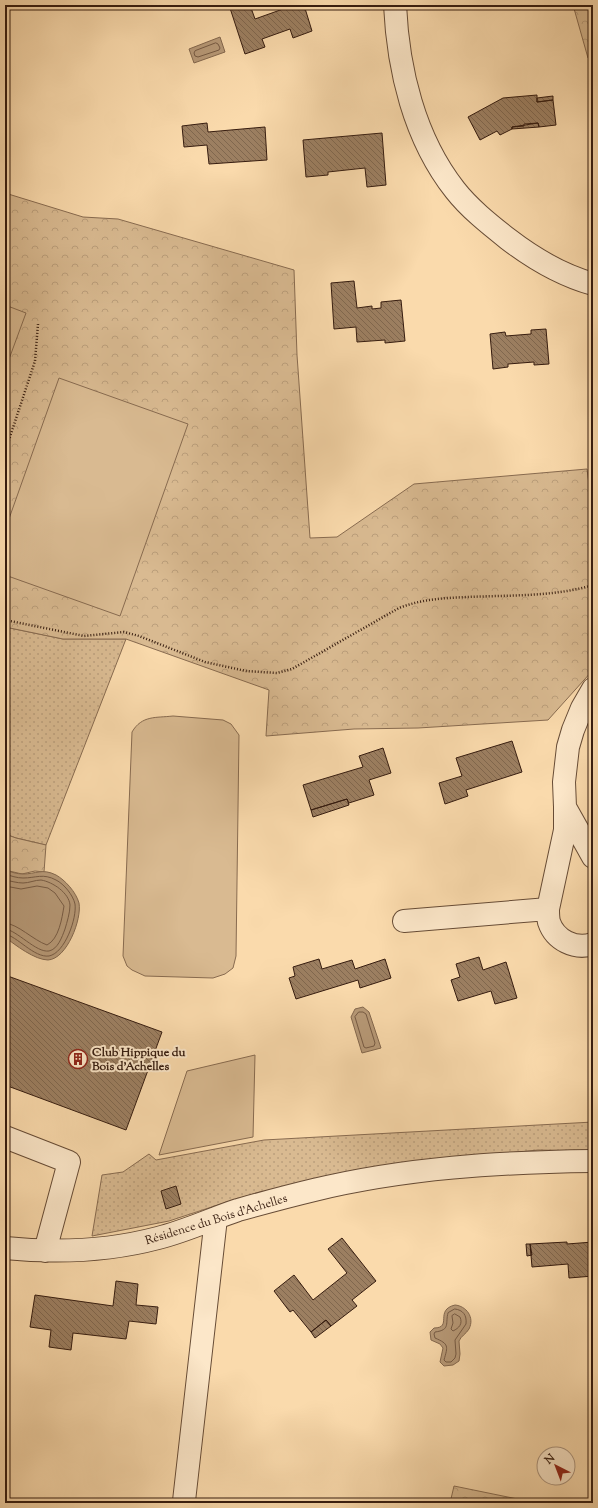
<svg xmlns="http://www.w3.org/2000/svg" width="598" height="1508" viewBox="0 0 598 1508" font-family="'Sorts Mill Goudy',serif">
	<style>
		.grass { fill: url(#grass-dots); stroke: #886b50 }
		.forest { fill: url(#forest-crowns); stroke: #886b50 }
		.pitch { fill: #d9ba91; stroke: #886b50 }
		.water { fill: #b79977; stroke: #83674d }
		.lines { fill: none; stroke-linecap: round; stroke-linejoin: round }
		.shore { stroke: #765a43; stroke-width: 1 }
		.building { fill: url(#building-back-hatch); stroke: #361c0f }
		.minor-casing { stroke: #674c36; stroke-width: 24 }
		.path { stroke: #361c0f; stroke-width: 2.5; stroke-dasharray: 1 2; stroke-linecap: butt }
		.minor { stroke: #fce7c9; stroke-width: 22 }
		.labels { text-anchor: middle; stroke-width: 4; stroke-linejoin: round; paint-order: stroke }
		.poi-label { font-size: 12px; font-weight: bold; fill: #361c0f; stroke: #fce7c9; text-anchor: start }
		.street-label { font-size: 12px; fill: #361c0f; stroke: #fce7c9 }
	</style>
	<defs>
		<pattern id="grass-dots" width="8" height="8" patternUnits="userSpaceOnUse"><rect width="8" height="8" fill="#d9ba91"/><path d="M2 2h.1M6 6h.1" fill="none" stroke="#bb9f7c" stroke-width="1.8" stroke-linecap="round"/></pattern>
		<pattern id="forest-crowns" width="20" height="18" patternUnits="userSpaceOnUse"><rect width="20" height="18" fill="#d9ba91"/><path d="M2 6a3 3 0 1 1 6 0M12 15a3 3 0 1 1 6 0" fill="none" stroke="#bb9f7c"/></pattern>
		<pattern id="building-back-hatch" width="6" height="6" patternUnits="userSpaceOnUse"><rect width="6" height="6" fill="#9c7f61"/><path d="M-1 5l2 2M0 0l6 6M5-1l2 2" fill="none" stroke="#80674e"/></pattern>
	</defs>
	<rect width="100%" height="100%" fill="#fadaac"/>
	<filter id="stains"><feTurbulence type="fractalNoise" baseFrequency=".005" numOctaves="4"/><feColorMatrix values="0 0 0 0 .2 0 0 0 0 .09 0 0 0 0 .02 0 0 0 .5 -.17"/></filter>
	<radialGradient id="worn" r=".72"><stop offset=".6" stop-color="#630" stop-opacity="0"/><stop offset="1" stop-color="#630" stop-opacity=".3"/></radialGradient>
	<path class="grass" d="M5 627 63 639H126L46 845 16 838 5 834Z
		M593 1122V1151L538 1150 433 1161 260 1192 233 1200 169 1221 92 1236 102 1175 123 1172 149 1154 156 1160 264 1140Z"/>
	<path class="forest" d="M573 5H593V57L588 58Z
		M5 193 83 217 118 219 294 270 297 355 310 538 337 537 414 484 587 469 593 516V670L548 720 418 728 354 729 266 736 269 690 126 639H63L5 627Z
		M5 834 16 838 46 845 44 872 35 871 22 874 5 870Z
		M454 1486 537 1503H450Z"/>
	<path class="pitch" d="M5 305 26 313 5 370Z
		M59 378 188 424 120 616 5 575V530Z
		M173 716 223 720 231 724 239 735 236 956 233 968 225 974 213 978 145 976 132 970 127 966 123 956 132 732C142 715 156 718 173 716Z
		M255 1055 253 1137 159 1155 187 1071Z"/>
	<path class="water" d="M220 37 225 52 194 63 189 49Z
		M5 870C11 872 17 874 23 874 36 874 42 868 56 875 65 880 76 892 79 903 82 919 67 959 48 960 35 960 15 945 5 937Z
		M363 1007 369 1012 381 1048 362 1053 351 1017 355 1009Z
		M455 1305C466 1306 475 1317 469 1329 466 1334 461 1336 459 1341L460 1354 459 1361 453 1365 444 1366 440 1362 443 1348 440 1344 431 1340 430 1332 434 1328C453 1328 434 1310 455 1305Z"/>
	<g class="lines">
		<path class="shore" d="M216 43 218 44 220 48 219 50 198 57 195 56 194 53 195 51Z
			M5 874C11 876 17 878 23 878 36 878 43 873 56 880 64 884 73 895 75 904 77 918 65 953 49 956 34 958 17 936 5 934
			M5 880C11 881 17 883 23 883 29 883 35 880 41 880 53 882 69 893 70 905 70 913 67 922 65 929 62 937 58 949 49 951 36 953 17 930 5 929
			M5 886 21 889 37 886 48 888 55 893 64 906C62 918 59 939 47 945 33 940 18 924 5 923
			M359 1012H363L366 1014 375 1043 374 1046 366 1048 364 1047 355 1017Z
			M455 1309C463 1310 467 1315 466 1324L455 1340 456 1354 455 1358 451 1362H446L444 1360C448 1346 449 1344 435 1338L434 1334 435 1332C451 1330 445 1323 448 1313Z
			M455 1314 460 1317C463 1324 459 1328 453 1331L451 1329 453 1323 452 1316Z"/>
	</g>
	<path class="building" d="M229 5H250L255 19 283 9 281 5H304L312 31 293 38 290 29 262 39 265 47 245 54Z
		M537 95V102L553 100 556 125 539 127 538 123 524 124V126L512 127V129L500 135 497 131 480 140 468 117 503 98Z
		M553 96V100L537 102V98Z
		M207 123 208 132 265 127 267 160 209 164 207 145 184 147 182 126Z
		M538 123 539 127 512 129V127Z
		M382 133 386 185 367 187 365 168 328 172V175L306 177 303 140Z
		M354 281 357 308 372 306V309L381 308V302L401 300 405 341 385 343V340L357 342 356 327 334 329 331 283Z
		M546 329 549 364 534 365V362L508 364V367L493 369 490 334 505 332 506 336 531 334V330Z
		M512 741 522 772 466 790 468 796 445 804 439 783 462 776 456 758Z
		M383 748 391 773 369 780 374 795 349 803 347 799 311 810 303 785 363 767 359 756Z
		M347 799 349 805 313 817 311 810Z
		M479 957 483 970 506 962 517 998 495 1004 491 991 458 1001 451 980 460 977 456 964Z
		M319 959 322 969 352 960 355 969 385 959 391 978 360 988 358 980 296 999 289 978 295 976 293 967Z
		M5 975 162 1032 126 1130 5 1085Z
		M176 1186 181 1204 166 1209 161 1191Z
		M342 1238 376 1281 352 1300 357 1306 331 1326 326 1320 311 1332 293 1310 290 1312 274 1291 294 1275 313 1300 347 1273 328 1249Z
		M567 1242V1244L593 1242V1276L569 1278 568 1264 532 1267 530 1244Z
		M526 1244H530L532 1255 527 1256Z
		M116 1281 138 1284 136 1305 158 1307 156 1324 129 1321 126 1339 73 1333 71 1350 49 1347 51 1330 30 1327 35 1295 113 1306Z
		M326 1320 331 1326 315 1338 311 1332Z"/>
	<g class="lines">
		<g class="minor-casing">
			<path id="minor" d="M395 5C398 69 414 138 455 190 469 208 489 224 508 239 534 259 561 275 593 284
				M593 689 582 708 573 730 568 747 564 782 565 807 593 857
				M548 909 565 830V807
				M404 921 548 909C548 913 548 918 549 922 555 940 575 950 593 944
				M5 1137 69 1162 45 1251
				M5 1248C56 1253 109 1251 158 1238 186 1231 211 1219 238 1210 263 1203 289 1196 314 1190 405 1168 500 1162 593 1161
				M184 1501 216 1218"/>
		</g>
		<path class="path" d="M5 452 35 361 38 324
			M5 620 84 636 124 632 139 636 205 662 246 671 277 673 292 669 399 608C422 599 444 598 468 597 509 595 554 597 593 585"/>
		<use href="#minor" class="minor"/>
	</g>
	<defs>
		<g id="building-ring" transform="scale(1)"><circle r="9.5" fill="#fce7c9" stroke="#8f2418" stroke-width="1.5"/><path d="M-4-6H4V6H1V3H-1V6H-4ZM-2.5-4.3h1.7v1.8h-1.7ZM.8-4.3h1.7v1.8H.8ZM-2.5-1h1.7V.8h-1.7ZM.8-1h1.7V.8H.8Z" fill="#8f2418"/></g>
	</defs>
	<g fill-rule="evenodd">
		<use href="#building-ring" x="78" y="1059"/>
	</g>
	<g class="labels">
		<g class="poi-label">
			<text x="92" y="1056">Club Hippique du<tspan x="92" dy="14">Bois d'Achelles</tspan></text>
		</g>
		<g class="street-label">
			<text transform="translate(216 1219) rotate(-17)" y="4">Résidence du Bois d'Achelles</text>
		</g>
	</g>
	<rect width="598" height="1508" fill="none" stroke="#fadaac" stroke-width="20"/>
	<rect x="6" y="6" width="586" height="1496" fill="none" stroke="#361c0f" stroke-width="2"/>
	<rect x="10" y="10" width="578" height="1488" fill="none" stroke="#361c0f"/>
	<g transform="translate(556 1466) rotate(318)"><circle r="19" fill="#fce7c9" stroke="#ad967f"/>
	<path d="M0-3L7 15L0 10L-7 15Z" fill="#8f2418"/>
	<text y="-6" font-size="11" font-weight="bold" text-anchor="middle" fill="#361c0f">N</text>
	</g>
	<rect width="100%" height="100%" filter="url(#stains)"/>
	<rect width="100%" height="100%" fill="url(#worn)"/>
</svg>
